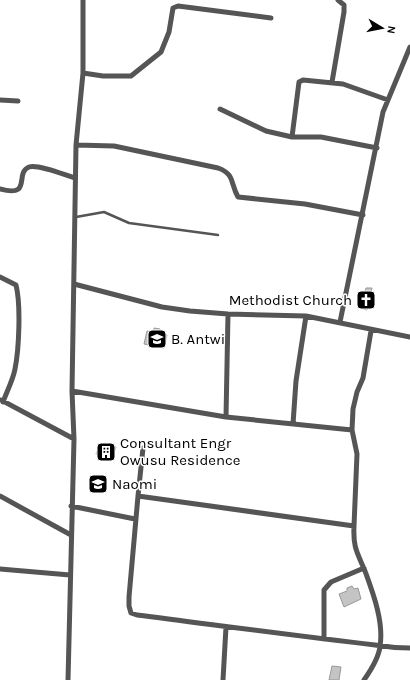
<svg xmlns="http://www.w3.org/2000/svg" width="410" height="680" viewBox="0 0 410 680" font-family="Karla,sans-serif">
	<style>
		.building { fill: #c4c4c4; stroke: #999 }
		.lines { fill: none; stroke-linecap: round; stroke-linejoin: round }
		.lane { stroke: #555; stroke-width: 2.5 }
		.street { stroke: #555; stroke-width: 5 }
		.labels { text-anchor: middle; stroke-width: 3; stroke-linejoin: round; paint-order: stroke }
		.poi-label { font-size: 15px; fill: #000; stroke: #fff; text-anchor: start }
	</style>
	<rect width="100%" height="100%" fill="#fff"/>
	<path class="building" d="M366 288H372L367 310 360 308 363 291 365 292Z
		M154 328 160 329V333L167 335 164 348 144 344 147 331 154 332Z
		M105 443 116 447 112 459 96 454 98 449 101 450Z
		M96 478 105 481 101 493 91 489Z
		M352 586 354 589 358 588 361 599 344 607 339 594 347 591V588Z
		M332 666 341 667 339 680H329Z"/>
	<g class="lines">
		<path class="lane" d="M76 217 104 212 129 223 218 235"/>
		<path class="street" d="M83 73 103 76H131L161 52 169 32 173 8 178 6 271 18
			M332 82 344 12V5L338 0
			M0 100 18 101
			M220 109 266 131 292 137H321L377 148
			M292 137 299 82 303 80 343 84 388 100
			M76 145 114 146 218 168C235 174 230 183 238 197L305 204 363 215
			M0 189C33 198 14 173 29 167 38 164 65 175 75 178
			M0 277 16 285C21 305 19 349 15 369 13 380 7 391 3 402
			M74 284 162 307 190 311 228 314 306 316 410 337
			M340 322 383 112 410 47
			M72 391 226 417 352 430
			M1 400 74 439
			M226 417 228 314
			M293 424 296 381 306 316
			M0 496 71 535
			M138 496 143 448
			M71 506 135 519
			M354 526 357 454 352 430 353 409 357 392 363 378 371 331
			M0 569 70 575
			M324 639V590L331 582 364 568
			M68 680 74 439 72 391 76 145 83 73V0
			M223 680 226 627
			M364 680C371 670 379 658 380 646 384 622 373 593 365 571 357 552 353 548 354 526L138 496 129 597V606L131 613 137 615C216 625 296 636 375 645 387 647 398 648 410 648"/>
	</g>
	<defs>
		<g id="church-square" transform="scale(1)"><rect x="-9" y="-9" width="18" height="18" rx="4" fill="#000" stroke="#fff"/><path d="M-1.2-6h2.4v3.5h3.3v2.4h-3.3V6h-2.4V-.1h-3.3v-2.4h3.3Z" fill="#fff"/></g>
		<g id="school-square" transform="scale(1)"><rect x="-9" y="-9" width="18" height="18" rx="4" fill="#000" stroke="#fff"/><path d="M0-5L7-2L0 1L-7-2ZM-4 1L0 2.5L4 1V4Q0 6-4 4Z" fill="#fff"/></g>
		<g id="building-square" transform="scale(1)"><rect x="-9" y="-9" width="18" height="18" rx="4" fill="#000" stroke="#fff"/><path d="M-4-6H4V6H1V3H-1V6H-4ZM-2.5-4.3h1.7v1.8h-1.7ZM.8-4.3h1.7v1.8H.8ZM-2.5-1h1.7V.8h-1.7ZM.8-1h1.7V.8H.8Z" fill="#fff"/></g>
	</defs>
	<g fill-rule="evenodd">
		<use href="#church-square" x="366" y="300"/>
		<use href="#school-square" x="157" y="339"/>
		<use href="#building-square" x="106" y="452"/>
		<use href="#school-square" x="98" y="484"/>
	</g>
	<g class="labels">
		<g class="poi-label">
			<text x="352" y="305" text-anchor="end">Methodist Church</text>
			<text x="171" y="344">B. Antwi</text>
			<text x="120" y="448">Consultant Engr<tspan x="120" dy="17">Owusu Residence</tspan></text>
			<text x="112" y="489">Naomi</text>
		</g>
	</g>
	<g transform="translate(382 28) rotate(100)" stroke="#ffffff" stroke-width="3" paint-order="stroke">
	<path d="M0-3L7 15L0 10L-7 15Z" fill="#000000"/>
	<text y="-6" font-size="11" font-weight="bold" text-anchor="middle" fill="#000000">N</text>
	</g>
</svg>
